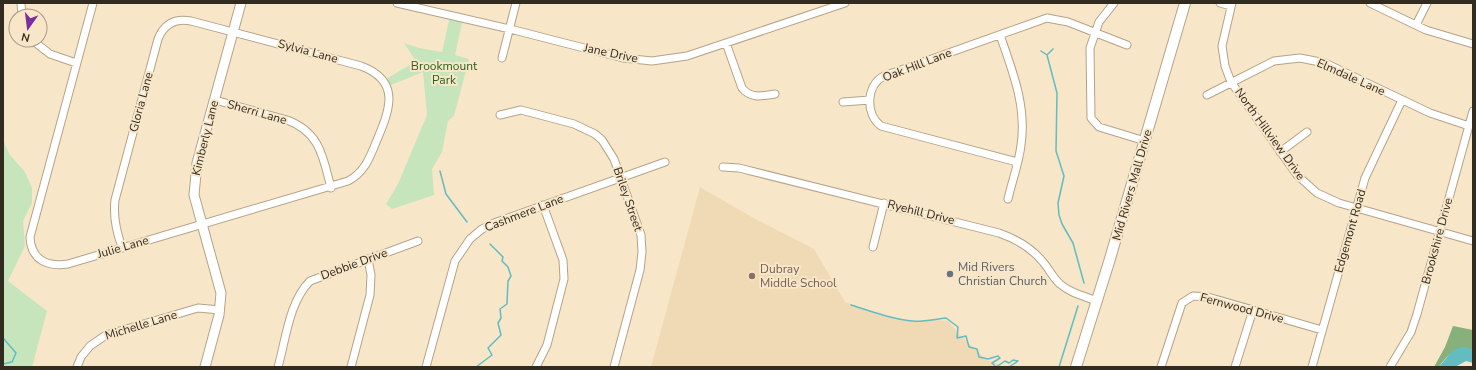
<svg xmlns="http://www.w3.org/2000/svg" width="1476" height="370" viewBox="0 0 1476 370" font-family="'Nunito Sans',sans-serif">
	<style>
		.built { fill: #f0d9b5 }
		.green { fill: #c6e5bd }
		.forest { fill: #87b07b }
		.water { fill: #62bcc0 }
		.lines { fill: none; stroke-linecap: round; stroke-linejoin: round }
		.stream { stroke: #62bcc0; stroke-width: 1.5 }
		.street-casing { stroke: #b4a388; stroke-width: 9 }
		.secondary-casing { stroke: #b4a388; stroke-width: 11 }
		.primary-casing { stroke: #b4a388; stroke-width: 12 }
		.street { stroke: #fff; stroke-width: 7 }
		.secondary { stroke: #fff; stroke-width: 9 }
		.primary { stroke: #fff; stroke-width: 10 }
		.worship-dot { fill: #6b7280; stroke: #f8e6c9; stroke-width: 1.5 }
		.education-dot { fill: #8d6e63; stroke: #f8e6c9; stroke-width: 1.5 }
		.labels { text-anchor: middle; stroke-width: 4; stroke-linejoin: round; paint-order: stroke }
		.street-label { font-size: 12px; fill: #322b20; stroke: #f8e6c9 }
		.park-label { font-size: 12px; fill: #2a5f18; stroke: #f8e6c9 }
		.worship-label { font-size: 12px; fill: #5b616d; stroke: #f8e6c9; text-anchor: start }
		.education-label { font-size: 12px; fill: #785e54; stroke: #f8e6c9; text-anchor: start }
	</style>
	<rect width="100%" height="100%" fill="#f8e6c9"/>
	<path class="built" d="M700 187 750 216 814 249 845 302 879 315 916 322 934 320 948 321 963 338 987 360 1005 367H651Z"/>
	<path class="green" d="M450 16 463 18 455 55 469 59 454 116 448 121 442 152 432 169 434 195 392 209 386 204 398 184 427 115 423 72 386 87 383 81 416 61 404 43 419 48 442 52Z
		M3 140 10 155 25 172 32 188V203L23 221 25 246 8 281 47 311 32 367H3Z"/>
	<path class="forest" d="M1453 326 1473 330V351C1460 341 1446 356 1439 367H1434L1445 347Z"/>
	<path class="water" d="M1461 347H1468L1473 351V363L1466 361 1455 367H1439L1452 351Z"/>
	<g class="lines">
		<path class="stream" d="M1013 3H1014
			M1041 51 1047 55 1057 93 1056 151 1064 176 1058 203 1059 215 1062 224 1073 243 1084 283
			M1047 55 1053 49
			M3 159V164
			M440 171 446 194 467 222
			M851 305C871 311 890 319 912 321 924 322 935 319 946 318L958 327 957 338 966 336 969 347 977 349 979 357 988 359 998 356 1000 358 992 363 996 367
			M3 338 16 353 12 362 3 364
			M476 367 492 355 488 348 501 335 498 323 501 318 500 309 507 304 508 281 511 276 508 267 502 261 503 257 490 244
			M996 367 1005 361 1009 363 1013 360 1018 361 1009 367
			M1059 367 1078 306"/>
		<g class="street-casing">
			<path id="street" d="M21 3 22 16
				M93 3 30 237C31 260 47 267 68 264L348 181C365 172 370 157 377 140 390 109 401 81 361 66L191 21C175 18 164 24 158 39L115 200C113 217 116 231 122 247
				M397 3 510 29 623 58 652 61 687 56 845 3
				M1114 3 1099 22 1090 48 1091 118 1099 127 1145 141
				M1220 3 1231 6
				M1232 3 1222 46 1225 66 1231 82 1297 175 1317 193 1339 203 1473 241
				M1370 3 1426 30 1473 44
				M1416 25 1427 3
				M1000 35C1012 70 1027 106 1021 145 1019 163 1012 181 1008 199
				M32 40 50 54 76 63
				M726 43 742 88C751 99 762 96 775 94
				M502 58 516 3
				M1207 95 1274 61 1300 58 1325 63 1430 113 1469 126
				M215 100 287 120C320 132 323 157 331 188
				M843 102 870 100
				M500 115 521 110 574 124 595 134 602 140 614 159 641 235 642 252 640 270 614 367
				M1280 152 1307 132
				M1017 162 881 126C865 114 866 85 884 76L1047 18 1068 22 1127 45
				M723 167 739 168 999 233C1016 239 1031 247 1043 262 1049 269 1053 278 1060 284 1070 293 1084 296 1097 301
				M873 247 884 203
				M77 367 81 357 90 346 106 335 198 308 220 310
				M278 367C286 339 289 302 310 281L418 241
				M351 367 370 295 371 275 368 259
				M426 367 455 261 470 239 482 229 494 223 665 162
				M536 367 547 345 564 279 563 260 543 205
				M1161 367 1182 303 1193 296 1208 297 1322 330
				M1235 367 1253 310
				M1312 367 1365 178 1402 100
				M1390 367 1411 332 1417 314 1473 111"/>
		</g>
		<g class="secondary-casing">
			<path id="secondary" d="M205 367 219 315 221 293 194 195 197 163 241 3"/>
		</g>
		<g class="primary-casing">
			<path id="primary" d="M1076 367 1109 262 1185 3"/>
		</g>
		<use href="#street" class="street"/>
		<use href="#secondary" class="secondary"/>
		<use href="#primary" class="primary"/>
	</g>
	<circle class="worship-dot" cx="950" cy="274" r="4"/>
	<circle class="education-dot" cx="752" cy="276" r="4"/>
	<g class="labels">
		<g class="street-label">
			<text transform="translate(308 51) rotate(15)" y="4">Sylvia Lane</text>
			<text transform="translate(611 53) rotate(12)" y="4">Jane Drive</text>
			<text transform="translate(917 65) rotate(-21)" y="4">Oak Hill Lane</text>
			<text transform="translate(1351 77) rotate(24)" y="4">Elmdale Lane</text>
			<text transform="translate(141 102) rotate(-75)" y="4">Gloria Lane</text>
			<text transform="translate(257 112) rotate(16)" y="4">Sherri Lane</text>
			<text transform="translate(1270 134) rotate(54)" y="4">North Hillview Drive</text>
			<text transform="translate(205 138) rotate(-76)" y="4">Kimberly Lane</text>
			<text transform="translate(1132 185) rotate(-74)" y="4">Mid Rivers Mall Drive</text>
			<text transform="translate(628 199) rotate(71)" y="4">Briley Street</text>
			<text transform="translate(921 212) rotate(14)" y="4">Ryehill Drive</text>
			<text transform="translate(524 213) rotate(-21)" y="4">Cashmere Lane</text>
			<text transform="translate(1350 231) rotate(-74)" y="4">Edgemont Road</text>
			<text transform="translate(1437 241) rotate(-75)" y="4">Brookshire Drive</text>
			<text transform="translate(123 247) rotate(-16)" y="4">Julie Lane</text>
			<text transform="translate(354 264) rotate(-20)" y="4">Debbie Drive</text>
			<text transform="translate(1242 308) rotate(15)" y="4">Fernwood Drive</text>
			<text transform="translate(141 325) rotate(-17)" y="4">Michelle Lane</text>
		</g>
		<g class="park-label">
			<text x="444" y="70">Brookmount<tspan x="444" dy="14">Park</tspan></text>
		</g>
		<g class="worship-label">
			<text x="958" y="271">Mid Rivers<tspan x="958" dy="14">Christian Church</tspan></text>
		</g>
		<g class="education-label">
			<text x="760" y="273">Dubray<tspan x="760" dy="14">Middle School</tspan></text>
		</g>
	</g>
	<rect width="1476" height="370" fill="none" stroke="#322b20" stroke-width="8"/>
	<g transform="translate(28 28) rotate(194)"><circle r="19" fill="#f8e6c9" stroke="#a99b85"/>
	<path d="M0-3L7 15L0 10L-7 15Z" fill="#7b2e9f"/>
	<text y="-6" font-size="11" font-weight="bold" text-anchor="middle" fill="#322b20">N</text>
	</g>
</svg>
